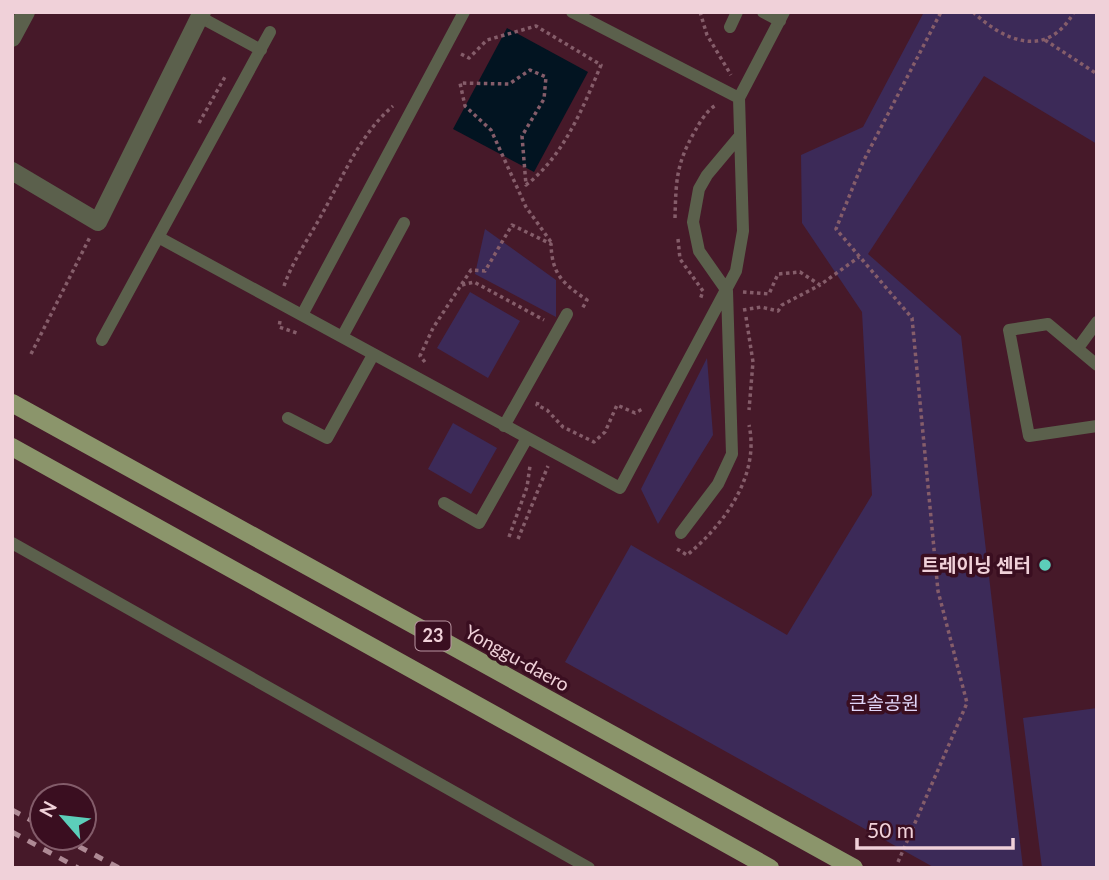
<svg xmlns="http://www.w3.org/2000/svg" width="1109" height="880" viewBox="0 0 1109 880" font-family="Lato,'Noto Sans KR',sans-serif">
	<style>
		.green { fill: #3c2a58 }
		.water { fill: #021421 }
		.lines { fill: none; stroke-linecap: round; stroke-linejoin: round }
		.path { stroke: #855d6a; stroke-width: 3.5; stroke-dasharray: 3.5 3.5; stroke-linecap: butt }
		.service { stroke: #5b604c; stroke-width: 12 }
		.minor { stroke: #5b604c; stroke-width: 18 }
		.primary { stroke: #8b956b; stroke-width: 18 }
		.rail { stroke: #ae8a95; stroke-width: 5; stroke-dasharray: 9 9; stroke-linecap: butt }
		.poi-dot { fill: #5cceba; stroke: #3a0e20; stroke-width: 2.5 }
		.labels { text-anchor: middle; stroke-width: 7; stroke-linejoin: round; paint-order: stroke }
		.shield { fill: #3a0e20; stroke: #b996a2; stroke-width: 2 }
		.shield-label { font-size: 18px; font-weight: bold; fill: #f0d1d9 }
		.poi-label { font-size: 19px; font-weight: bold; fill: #f0d1d9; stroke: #3a0e20; text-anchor: end }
		.street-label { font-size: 19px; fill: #f0d1d9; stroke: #3a0e20 }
		.park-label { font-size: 19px; fill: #e1d6f9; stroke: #3a0e20 }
	</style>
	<rect width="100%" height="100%" fill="#461929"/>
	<path class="green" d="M924 12H1097V144L984 76 868 254 961 336 1023 868H935L565 662 631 545 787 635 872 495 862 312 802 223 801 155 863 127Z
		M485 229 556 280V317L475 274Z
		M470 292 520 321 488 378 437 348Z
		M707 358 713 435 658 524 641 489Z
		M453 423 497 448 471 494 428 469Z
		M1097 708V868H1042L1023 718Z"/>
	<path class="water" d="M507 28 588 72 534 172 453 129Z"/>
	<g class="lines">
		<path class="path" d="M700 12 707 35 731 75
			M973 12C1004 41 1047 60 1074 12
			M1045 40 1097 74
			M461 54 469 58 487 40 536 26 601 65C583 108 563 157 526 185L522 136 544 99 546 77 530 70 509 84 460 83 465 106 491 130 526 207 551 242
			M199 123 226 75
			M675 218C676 181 676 164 695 131 700 122 707 110 716 105
			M678 239 680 259 703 291 700 300
			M462 285 474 282 544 320
			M284 286C293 260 309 238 322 214 343 177 360 134 393 106
			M743 292 769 294 778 274 800 272 820 285 859 257
			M743 310 761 307 778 311 782 305 820 285
			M746 317 753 362 749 410
			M280 321 279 327 297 333
			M31 354 90 237
			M425 362 420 356 433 328 471 270 485 271 512 225 551 244C552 274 562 283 587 300L582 309
			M538 402 537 405 547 410 563 427 594 442 605 432 617 405 635 413 644 408
			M509 537 527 487 530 466
			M518 539 548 466
			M677 549 687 555C725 524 760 475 749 425
			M898 862 967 703 938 591 912 318 836 229 863 162 941 12"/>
		<path class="service" d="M763 12 780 21
			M200 17 261 50
			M730 27 737 12
			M739 98 784 12
			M158 237 620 488 736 271 743 231 739 98 572 12
			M302 315 464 12
			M342 337 404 223
			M102 340 270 32
			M1078 348 1097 322
			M1097 365 1048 324 1009 330 1029 436 1097 426
			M288 418 327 438 373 355
			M504 426 567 314
			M444 503 479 523 527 438
			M681 533 718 484 732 454 727 291 699 251 693 222 699 189 707 175 738 138
			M12 543 589 868"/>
		<path class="minor" d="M12 38 26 12
			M12 171 98 222 202 12"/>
		<path class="primary" d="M12 403 854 868
			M12 447 770 868"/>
		<path class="rail" d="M12 810 42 826
			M12 832 78 868
			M63 838 119 868"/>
	</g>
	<circle class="poi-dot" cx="1045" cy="565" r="7"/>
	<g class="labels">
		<rect class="shield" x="415.5" y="621.5" width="35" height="29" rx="5"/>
		<g class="shield-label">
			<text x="433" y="642">23</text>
		</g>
		<g class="poi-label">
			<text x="1031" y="572">트레이닝 센터</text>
		</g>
		<g class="street-label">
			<text transform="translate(517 658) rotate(29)" y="7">Yonggu-daero</text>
		</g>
		<g class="park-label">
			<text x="884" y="710">큰솔공원</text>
		</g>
	</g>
	<rect width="1109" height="880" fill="none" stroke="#f0d1d9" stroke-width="28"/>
	<g transform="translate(63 817) rotate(298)"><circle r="33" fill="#3a0e20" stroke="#835c6a" stroke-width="2"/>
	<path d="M0-5L12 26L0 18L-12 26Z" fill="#5cceba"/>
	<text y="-10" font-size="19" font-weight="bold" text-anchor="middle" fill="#f0d1d9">N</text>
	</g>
	<path d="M857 838v10h156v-10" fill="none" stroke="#f0d1d9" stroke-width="3.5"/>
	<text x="867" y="838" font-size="21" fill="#f0d1d9" stroke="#3a0e20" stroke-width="5" paint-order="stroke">50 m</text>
</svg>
